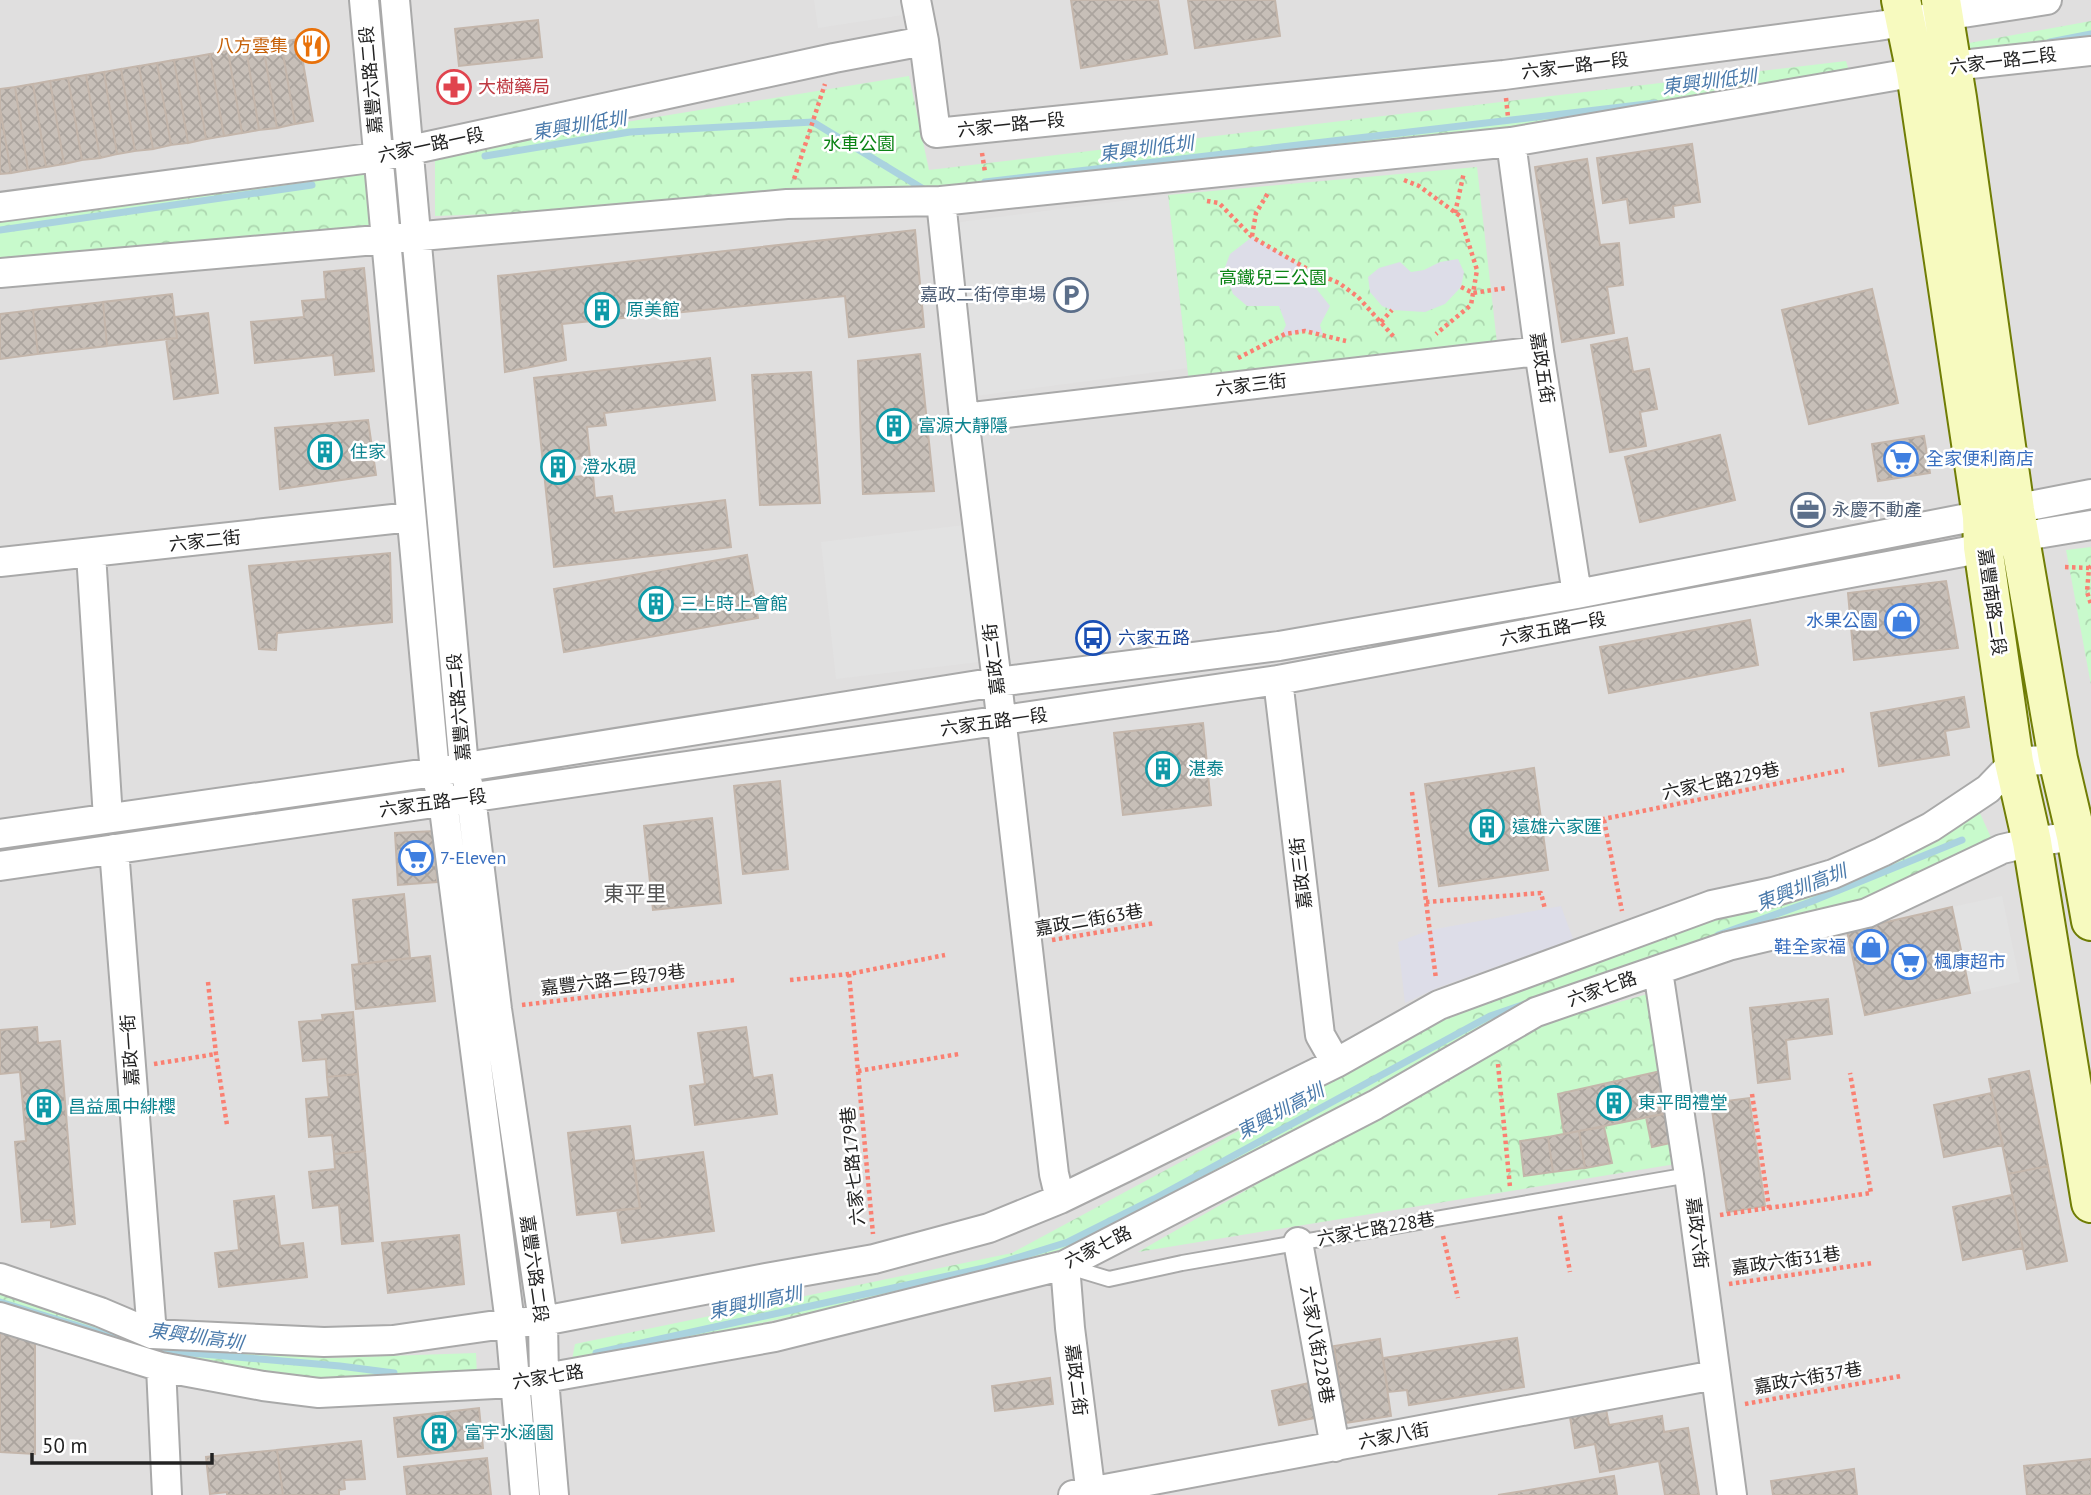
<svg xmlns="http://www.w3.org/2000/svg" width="2091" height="1495" viewBox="0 0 2091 1495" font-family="'PT Sans','Noto Sans TC',sans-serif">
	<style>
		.residential { fill: #e0dfdf }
		.park { fill: url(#park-crowns) }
		.parking { fill: #e2e2e2 }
		.plaza { fill: #dddde8 }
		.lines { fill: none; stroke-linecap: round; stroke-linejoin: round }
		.stream { stroke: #aad3df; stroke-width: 7 }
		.building { fill: url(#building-cross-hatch); stroke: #c4b6ab; stroke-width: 2 }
		.lane-casing { stroke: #a9a9a9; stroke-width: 18 }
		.street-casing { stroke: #a9a9a9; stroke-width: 32 }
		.secondary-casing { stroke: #707d05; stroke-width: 42 }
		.path { stroke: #fa8072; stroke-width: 4.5; stroke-dasharray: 3.5 3.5; stroke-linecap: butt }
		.lane { stroke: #fff; stroke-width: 14 }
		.street { stroke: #fff; stroke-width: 28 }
		.secondary { stroke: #f7fabf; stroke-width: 38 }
		.labels { text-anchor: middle; stroke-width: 5; stroke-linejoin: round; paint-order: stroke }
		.food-label { font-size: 18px; fill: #c56008; stroke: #fff; text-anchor: end }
		.street-label { font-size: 18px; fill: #222; stroke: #fff }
		.health-label { font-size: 18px; fill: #be3a42; stroke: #fff; text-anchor: start }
		.park-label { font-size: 18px; fill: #0c8416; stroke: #fff }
		.service-label { font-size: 18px; fill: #4e5e75; stroke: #fff; text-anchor: end }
		.culture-label { font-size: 18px; fill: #0d838f; stroke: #fff; text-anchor: start }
		.shop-label { font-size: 18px; fill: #366cbe; stroke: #fff; text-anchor: start }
		.transit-label { font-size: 18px; fill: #164399; stroke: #fff; text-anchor: start }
		.water-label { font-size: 19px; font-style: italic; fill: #4a7aab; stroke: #fff }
		.quarter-label { font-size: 21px; fill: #555; stroke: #fff }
	</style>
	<defs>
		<pattern id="park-crowns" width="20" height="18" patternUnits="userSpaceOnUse" patternTransform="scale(1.75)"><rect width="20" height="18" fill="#c8facc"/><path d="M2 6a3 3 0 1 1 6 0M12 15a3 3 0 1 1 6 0" fill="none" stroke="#acd6af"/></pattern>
		<pattern id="building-cross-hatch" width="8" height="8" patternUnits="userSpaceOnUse" patternTransform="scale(1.75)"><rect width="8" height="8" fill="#c7bfb8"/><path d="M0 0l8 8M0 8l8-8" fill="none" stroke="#aba49e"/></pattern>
	</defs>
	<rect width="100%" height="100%" fill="#f2efe9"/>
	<path class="residential" d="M0 0H2091V1495H0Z"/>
	<path class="park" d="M2091 21V51L1964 71 1958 45Z
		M1846 61 1855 90 935 200 435 216V153L909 76 929 170Z
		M364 167 370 229 0 261V216Z
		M1477 167 1497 343 1189 383 1168 195Z
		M2091 547V685L2066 550Z
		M1979 811 1993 842 1864 902 1495 1022 1079 1247 1035 1263 571 1365 575 1344 1012 1253 1442 1021Z
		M1651 993 1682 1163 1138 1252 1532 1027Z
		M0 1287 161 1339 327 1358 476 1353 477 1376 319 1384 160 1361 0 1312Z"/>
	<path class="parking" d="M814 0H901L903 15 818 28Z
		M1168 195 1187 368 975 396 953 223Z
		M965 525 979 662 836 679 821 542Z
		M2002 896 2020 982 1970 993 1952 907Z"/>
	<path class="plaza" d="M1252 237 1311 271 1315 287 1330 306 1320 325 1323 335 1305 331 1280 337 1286 325 1279 306H1247L1233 294 1224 270 1230 254Z
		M1458 259 1464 272 1461 287 1445 304 1425 312 1392 310 1382 306 1370 292 1368 277 1379 268 1400 262 1411 272 1424 270 1440 262Z
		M1561 906 1573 939 1437 988 1405 1003 1398 942 1430 930Z"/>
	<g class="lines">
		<path class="stream" d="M2050 42 2091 34
			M485 156 630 132 813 122 925 190
			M985 182 1655 103
			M0 230 312 185
			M1718 935 1810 902 1962 840
			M0 1302 157 1350 340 1366 394 1373
			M596 1353 984 1268 1068 1242 1154 1199 1490 1016 1525 1004"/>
	</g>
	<path class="building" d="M1071 0H1158L1167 54 1081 68Z
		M1188 0H1275L1280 36 1195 48Z
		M538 20 542 57 459 66 455 29Z
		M299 39 313 121 295 124 281 42Z
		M281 42 295 124 277 128 263 45Z
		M263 45 277 128 259 130 246 48Z
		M246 48 259 130 242 133 228 51Z
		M228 51 242 133 224 136 210 54Z
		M210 54 224 136 206 139 193 57Z
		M193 57 206 139 188 143 174 60Z
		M174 60 188 143 171 145 157 63Z
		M157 63 171 145 153 149 139 66Z
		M139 66 153 149 135 151 121 69Z
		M121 69 135 151 117 154 104 72Z
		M104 72 117 154 100 158 86 75Z
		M86 75 100 158 82 160 68 78Z
		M68 78 82 160 64 164 50 81Z
		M50 81 64 164 46 167 33 84Z
		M33 84 46 167 28 170 15 87Z
		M15 87 28 170 11 173 0 108V89Z
		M0 108 11 173 0 174Z
		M1692 144 1700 202 1673 206 1674 217 1630 223 1627 199 1603 203 1597 158Z
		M1587 159 1600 245 1619 243 1623 285 1607 287 1614 333 1562 342 1535 167Z
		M915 230 924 327 849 337 845 296 562 324 566 360 505 372 498 276Z
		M364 268 374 371 335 375 333 355 255 363 251 322 304 317 302 301 326 299 324 272Z
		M1872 289 1898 403 1809 424 1782 310Z
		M172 294 177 338 107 346 103 302Z
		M103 302 107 346 38 354 33 310Z
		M33 310 38 354 0 359V314Z
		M208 313 218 393 174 399 166 339 177 338 174 317Z
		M1627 338 1633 372 1649 369 1657 409 1640 412 1646 446 1610 452 1591 345Z
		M920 354 934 491 863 494 858 361Z
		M710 358 715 400 604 413 606 425 587 427 590 458 572 459 574 477 593 475 595 498 612 496 614 513 725 500 731 547 554 567 534 378Z
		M811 372 820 503 760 505 752 375Z
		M368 420 376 475 280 489 275 428Z
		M1720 435 1735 500 1640 522 1625 457Z
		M1924 436 1930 473 1878 481 1872 444Z
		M390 553 392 622 277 633 276 650 259 649 249 566Z
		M747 555 758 618 564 652 554 589Z
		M1946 581 1958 648 1854 660 1848 593Z
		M1750 620 1758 665 1609 693 1600 647Z
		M1964 697 1969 727 1945 731 1949 755 1879 766 1871 713Z
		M1203 723 1211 805 1123 815 1114 733Z
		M1534 768 1548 870 1439 886 1425 784Z
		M780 781 788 869 743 874 734 786Z
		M712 818 721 903 653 910 644 826Z
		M434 831 437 882 398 885 395 833Z
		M404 894 410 958 359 964 353 900Z
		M1952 907 1970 993 1865 1015 1847 931Z
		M430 956 435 1001 356 1009 352 965Z
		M1828 999 1832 1034 1786 1040 1790 1079 1758 1083 1750 1008Z
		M353 1012 358 1074 327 1077 326 1059 303 1061 299 1022 323 1020 322 1015Z
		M37 1027 38 1043 60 1041 75 1224 51 1227V1220L22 1222 15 1142 26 1141 20 1072 0 1074V1030Z
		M746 1027 753 1078 772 1075 777 1114 695 1125 690 1086 705 1084 698 1033Z
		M1661 1071 1669 1113 1564 1134 1558 1094Z
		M2029 1071 2048 1166 2008 1174 1989 1079Z
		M358 1074 365 1151 334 1154 332 1135 309 1137 306 1099 329 1097 327 1077Z
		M1992 1093 2003 1145 1944 1157 1934 1105Z
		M1749 1098 1765 1206 1727 1212 1711 1103Z
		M1669 1113 1675 1142 1652 1147 1646 1117Z
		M630 1126 640 1208 577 1215 568 1133Z
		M1604 1127 1612 1163 1585 1168 1579 1131Z
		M1579 1131 1585 1168 1553 1172 1548 1137Z
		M1548 1137 1553 1172 1524 1176 1520 1141Z
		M365 1151 373 1241 342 1244 339 1205 313 1208 309 1172 335 1169 334 1154Z
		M703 1152 714 1231 622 1243 617 1210 640 1208 633 1161Z
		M2048 1166 2067 1261 2027 1269 2008 1174Z
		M2012 1195 2023 1248 1963 1260 1953 1207Z
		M274 1196 280 1246 303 1243 307 1277 219 1287 215 1253 239 1250 234 1201Z
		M459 1235 464 1284 388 1293 382 1243Z
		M0 1333 35 1342V1454L0 1452Z
		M1517 1338 1524 1387 1409 1405 1407 1390 1388 1392 1383 1358Z
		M1380 1339 1391 1416 1345 1423 1334 1346Z
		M1050 1378 1053 1404 995 1411 992 1386Z
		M1314 1382 1320 1417 1279 1425 1272 1391Z
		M1605 1404 1609 1425 1662 1416 1664 1432 1688 1428 1699 1495H1665L1659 1461 1600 1472 1595 1444 1575 1448 1569 1411Z
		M479 1408 483 1448 398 1457 394 1418Z
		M361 1441 365 1479 344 1480 345 1489 339 1490V1495H283L277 1450Z
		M277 1450 283 1495H227V1492L210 1494 206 1457Z
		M487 1458 491 1495H407L404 1467Z
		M2091 1459V1495H2027L2024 1466Z
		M1854 1469 1857 1495H1773L1771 1481Z
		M1614 1476 1617 1495H1498Z"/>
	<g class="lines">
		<g class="lane-casing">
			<path id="lane" d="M1066 1266 1109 1279 1182 1263 1689 1175"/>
		</g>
		<g class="street-casing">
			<path id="street" d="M364 0 435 772 443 801 510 1323 525 1495
				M395 0 464 767 471 797 497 1009 543 1321 544 1379 554 1495
				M916 0 924 41
				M1511 142 1539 351 1577 594
				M941 201 964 418 997 682 1054 1174 1060 1199
				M0 207 378 157 834 58 924 41 936 133 1504 75 1878 26 2047 0
				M0 273 787 204 941 201 1511 142 1952 66 2091 51
				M964 418 1539 351
				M91 554 108 818
				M0 562 411 517
				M1278 680 1320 1035 1336 1063
				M0 834 435 772 997 682 1279 646 1577 594 2091 494
				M114 849 152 1334
				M0 866 1278 680 1963 552 2019 537 2091 525
				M1658 971 1689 1175 1732 1495
				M1298 1242 1335 1447
				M1065 1265 1070 1328 1091 1495
				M0 1278 100 1312 152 1334 324 1342 393 1340 510 1323 543 1321 766 1278 874 1259 989 1228 1060 1199 1124 1168 1336 1063 1439 1005 1712 905 1773 892 1833 874 1882 852 1931 827 1988 789 2014 762 2058 759
				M0 1317 161 1367 263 1386 319 1393 517 1383 775 1337 1065 1265 1375 1105 1536 1012 1728 946 1867 913 2002 849 2032 842 2091 834
				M161 1367 167 1495
				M1073 1495 1715 1375"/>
		</g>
		<g class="secondary-casing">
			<path id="secondary" d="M1901 0 1916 73 1982 517 1983 547 2014 762 2032 842 2091 1203
				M1941 0 1957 98 2015 510 2058 759 2076 836 2091 921"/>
		</g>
		<path class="path" d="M1506 98 1508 117
			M982 153 985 172
			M794 179 825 84
			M1404 180 1419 186 1460 216 1477 270 1471 305 1436 334
			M1207 201 1219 203 1252 237 1311 271 1339 283 1358 297 1394 337
			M1455 213 1464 172
			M1252 236 1256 213 1268 193
			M1461 287 1473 293 1506 288
			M1381 322 1392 310
			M1238 358 1285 334 1305 331 1346 341
			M2091 566 2089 568 2087 592 2091 604
			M2065 567 2089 568
			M1412 792 1436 979
			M1604 820 1622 911
			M1574 825 1844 770
			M1426 902 1541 893 1545 909
			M1052 940 1155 923
			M849 974 873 1234
			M790 980 849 974 945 955
			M208 982 216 1054 227 1125
			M522 1005 734 980
			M154 1064 216 1054
			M1498 1064 1510 1187
			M858 1071 959 1054
			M1752 1094 1769 1208
			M1720 1215 1871 1193 1850 1073
			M1560 1216 1570 1272
			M1443 1236 1458 1298
			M1729 1284 1873 1263
			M1745 1404 1901 1376"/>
		<use href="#lane" class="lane"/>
		<use href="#street" class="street"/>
		<use href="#secondary" class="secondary"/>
	</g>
	<defs>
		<g id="restaurant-ring" transform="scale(1.75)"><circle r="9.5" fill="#fff" stroke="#e8710a" stroke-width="1.5"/><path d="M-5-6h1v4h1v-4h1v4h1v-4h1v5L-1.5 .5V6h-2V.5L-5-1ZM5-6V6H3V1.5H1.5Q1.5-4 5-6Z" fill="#e8710a"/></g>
		<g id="pharmacy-ring" transform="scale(1.75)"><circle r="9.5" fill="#fff" stroke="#e0444e" stroke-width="1.5"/><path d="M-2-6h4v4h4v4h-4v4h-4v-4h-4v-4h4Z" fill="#e0444e"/></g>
		<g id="parking-ring" transform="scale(1.75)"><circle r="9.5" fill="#fff" stroke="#5c6f8a" stroke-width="1.5"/><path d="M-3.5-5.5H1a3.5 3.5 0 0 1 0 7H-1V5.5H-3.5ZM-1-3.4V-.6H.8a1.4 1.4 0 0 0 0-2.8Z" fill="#5c6f8a"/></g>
		<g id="building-ring" transform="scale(1.75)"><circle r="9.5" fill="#fff" stroke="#0f9aa8" stroke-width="1.5"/><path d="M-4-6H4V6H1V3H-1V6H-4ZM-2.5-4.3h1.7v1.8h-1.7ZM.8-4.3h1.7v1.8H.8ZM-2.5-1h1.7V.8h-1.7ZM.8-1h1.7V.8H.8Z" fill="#0f9aa8"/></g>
		<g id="supermarket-ring" transform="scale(1.75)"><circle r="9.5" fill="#fff" stroke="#3f7fe0" stroke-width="1.5"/><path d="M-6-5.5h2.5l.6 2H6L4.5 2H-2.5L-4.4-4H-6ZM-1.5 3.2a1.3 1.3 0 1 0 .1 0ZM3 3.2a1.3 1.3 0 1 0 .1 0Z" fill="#3f7fe0"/></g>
		<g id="office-ring" transform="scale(1.75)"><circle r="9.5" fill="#fff" stroke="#5c6f8a" stroke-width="1.5"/><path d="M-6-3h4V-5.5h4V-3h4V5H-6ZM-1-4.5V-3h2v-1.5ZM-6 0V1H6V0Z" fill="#5c6f8a"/></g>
		<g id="shop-ring" transform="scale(1.75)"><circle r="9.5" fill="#fff" stroke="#3f7fe0" stroke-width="1.5"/><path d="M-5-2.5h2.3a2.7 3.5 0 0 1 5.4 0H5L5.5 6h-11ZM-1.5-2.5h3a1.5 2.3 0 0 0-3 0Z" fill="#3f7fe0"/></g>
		<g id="bus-ring" transform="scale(1.75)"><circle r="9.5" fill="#fff" stroke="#1a4fb4" stroke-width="1.5"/><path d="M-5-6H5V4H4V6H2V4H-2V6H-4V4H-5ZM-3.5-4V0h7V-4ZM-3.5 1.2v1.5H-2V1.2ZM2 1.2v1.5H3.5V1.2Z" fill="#1a4fb4"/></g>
	</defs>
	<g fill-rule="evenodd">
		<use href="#restaurant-ring" x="312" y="46"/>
		<use href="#pharmacy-ring" x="454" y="87"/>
		<use href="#parking-ring" x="1071" y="295"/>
		<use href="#building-ring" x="602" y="310"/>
		<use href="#building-ring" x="894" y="426"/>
		<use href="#building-ring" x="325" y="452"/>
		<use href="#supermarket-ring" x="1901" y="459"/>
		<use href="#building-ring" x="558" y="467"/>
		<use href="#office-ring" x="1808" y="510"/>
		<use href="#building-ring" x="656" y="604"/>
		<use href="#shop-ring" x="1902" y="621"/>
		<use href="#bus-ring" x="1093" y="638"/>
		<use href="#building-ring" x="1163" y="769"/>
		<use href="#building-ring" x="1487" y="827"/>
		<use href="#supermarket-ring" x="416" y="858"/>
		<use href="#shop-ring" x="1871" y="947"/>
		<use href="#supermarket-ring" x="1909" y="962"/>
		<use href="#building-ring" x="1614" y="1103"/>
		<use href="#building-ring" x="44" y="1107"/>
		<use href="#building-ring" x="439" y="1433"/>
	</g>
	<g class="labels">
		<g class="food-label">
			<text x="288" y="52">八方雲集</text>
		</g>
		<g class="street-label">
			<text transform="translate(2003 61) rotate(-7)" y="6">六家一路二段</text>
			<text transform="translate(1575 66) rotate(-7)" y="6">六家一路一段</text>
			<text transform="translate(371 80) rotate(-95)" y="6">嘉豐六路二段</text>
			<text transform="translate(1011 125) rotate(-6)" y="6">六家一路一段</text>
			<text transform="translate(431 145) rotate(-12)" y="6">六家一路一段</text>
			<text transform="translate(1542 368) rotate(81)" y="6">嘉政五街</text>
			<text transform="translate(1251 385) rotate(-7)" y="6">六家三街</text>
			<text transform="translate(205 541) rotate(-6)" y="6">六家二街</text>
			<text transform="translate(1992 602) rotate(82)" y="6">嘉豐南路二段</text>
			<text transform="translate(1553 629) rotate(-11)" y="6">六家五路一段</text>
			<text transform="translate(994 659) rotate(-97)" y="6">嘉政二街</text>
			<text transform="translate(459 707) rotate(-95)" y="6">嘉豐六路二段</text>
			<text transform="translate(994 722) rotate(-8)" y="6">六家五路一段</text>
			<text transform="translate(1721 781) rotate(-12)" y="6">六家七路229巷</text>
			<text transform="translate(433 803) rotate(-8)" y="6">六家五路一段</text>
			<text transform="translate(1301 873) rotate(-97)" y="6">嘉政三街</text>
			<text transform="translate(1089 920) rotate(-10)" y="6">嘉政二街63巷</text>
			<text transform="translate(613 980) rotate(-7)" y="6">嘉豐六路二段79巷</text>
			<text transform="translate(1602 989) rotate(-19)" y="6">六家七路</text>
			<text transform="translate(130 1050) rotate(-94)" y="6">嘉政一街</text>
			<text transform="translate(853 1166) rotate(-95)" y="6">六家七路179巷</text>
			<text transform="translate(1376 1229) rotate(-10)" y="6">六家七路228巷</text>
			<text transform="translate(1697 1233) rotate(83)" y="6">嘉政六街</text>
			<text transform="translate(1098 1247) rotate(-26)" y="6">六家七路</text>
			<text transform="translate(1786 1261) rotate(-8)" y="6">嘉政六街31巷</text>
			<text transform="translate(534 1269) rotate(82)" y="6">嘉豐六路二段</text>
			<text transform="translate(1317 1345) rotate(80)" y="6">六家八街228巷</text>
			<text transform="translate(548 1377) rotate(-9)" y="6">六家七路</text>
			<text transform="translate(1808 1378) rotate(-10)" y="6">嘉政六街37巷</text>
			<text transform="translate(1076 1380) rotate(83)" y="6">嘉政二街</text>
			<text transform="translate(1394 1436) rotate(-11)" y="6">六家八街</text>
		</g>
		<g class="health-label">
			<text x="478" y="93">大樹藥局</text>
		</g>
		<g class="park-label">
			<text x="859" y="150">水車公園</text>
			<text x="1273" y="284">高鐵兒三公園</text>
		</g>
		<g class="service-label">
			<text x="1046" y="301">嘉政二街停車場</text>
			<text x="1832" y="516" text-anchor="start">永慶不動產</text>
		</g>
		<g class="culture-label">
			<text x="626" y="316">原美館</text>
			<text x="918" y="432">富源大靜隱</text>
			<text x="350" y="458">住家</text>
			<text x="582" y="473">澄水硯</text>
			<text x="680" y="610">三上時上會館</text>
			<text x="1188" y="775">湛泰</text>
			<text x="1512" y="833">遠雄六家匯</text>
			<text x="1638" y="1109">東平問禮堂</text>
			<text x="68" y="1113">昌益風中緋櫻</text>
			<text x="464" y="1439">富宇水涵園</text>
		</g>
		<g class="shop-label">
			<text x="1926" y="465">全家便利商店</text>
			<text x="1878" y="627" text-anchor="end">水果公園</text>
			<text x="440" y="864">7-Eleven</text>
			<text x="1846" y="953" text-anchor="end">鞋全家福</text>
			<text x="1934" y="968">楓康超市</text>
		</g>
		<g class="transit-label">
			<text x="1118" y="644">六家五路</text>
		</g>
		<g class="water-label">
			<text transform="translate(1709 81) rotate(-7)" y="7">東興圳低圳</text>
			<text transform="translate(579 125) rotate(-9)" y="7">東興圳低圳</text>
			<text transform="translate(1146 148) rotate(-7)" y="7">東興圳低圳</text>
			<text transform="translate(1801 887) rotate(-21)" y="7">東興圳高圳</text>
			<text transform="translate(1280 1111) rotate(-28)" y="7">東興圳高圳</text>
			<text transform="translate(755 1302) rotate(-12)" y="7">東興圳高圳</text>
			<text transform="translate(196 1336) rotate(8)" y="7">東興圳高圳</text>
		</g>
		<g class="quarter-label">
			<text x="635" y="901">東平里</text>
		</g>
	</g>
	<path d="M32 1453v10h180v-10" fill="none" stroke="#222222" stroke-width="3.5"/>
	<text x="42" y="1453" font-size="21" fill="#222222" stroke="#ffffff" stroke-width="5" paint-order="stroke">50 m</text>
</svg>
